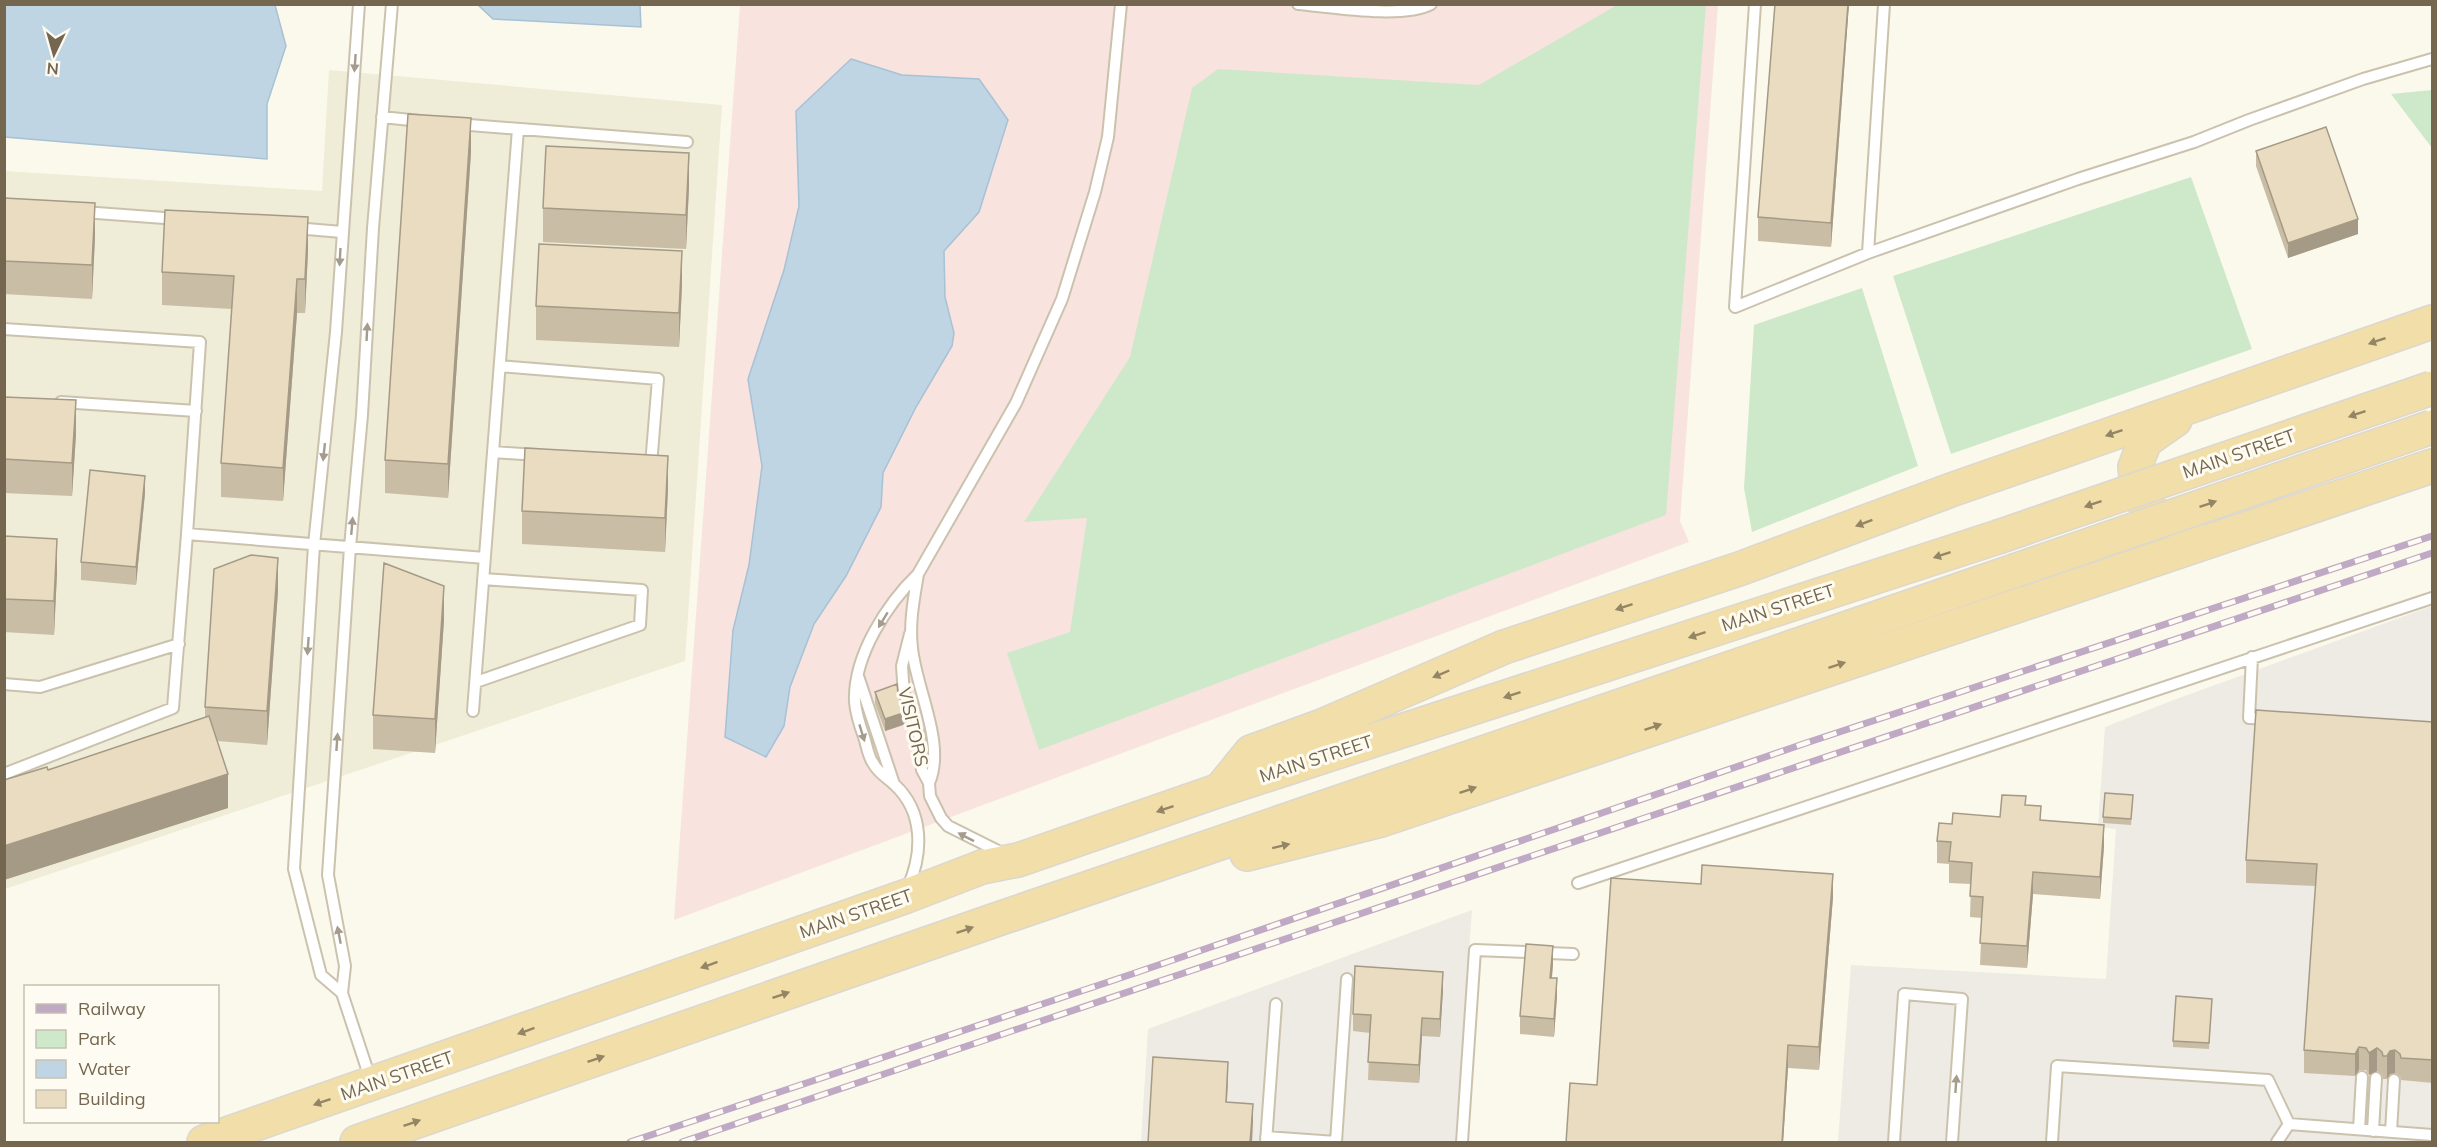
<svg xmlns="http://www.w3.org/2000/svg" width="2437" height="1147" viewBox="0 0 2437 1147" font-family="Mulish,sans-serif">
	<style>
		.residential { fill: #efecd7 }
		.industrial { fill: #edebe3 }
		.medical { fill: #f8e3df }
		.green { fill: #cee9ca }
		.water { fill: #c0d5e4; stroke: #a7c1d5; stroke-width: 1.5 }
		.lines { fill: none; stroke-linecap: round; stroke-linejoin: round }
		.service-casing { stroke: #cbc2ae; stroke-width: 14 }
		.trunk-casing { stroke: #dbd7d1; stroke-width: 36 }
		.service { stroke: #fff; stroke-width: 10 }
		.trunk { stroke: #f2dea8; stroke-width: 33 }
		.rail-casing { stroke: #c0a9c5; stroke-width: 7 }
		.rail { stroke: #fefcf2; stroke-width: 4.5; stroke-dasharray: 14; stroke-linecap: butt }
		.trunk-bridge-casing { stroke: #dbd7d1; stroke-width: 36; stroke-linecap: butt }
		.trunk-bridge { stroke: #f2dea8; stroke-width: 33 }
		.wall { fill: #c9bda5 }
		.shaded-wall { fill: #a49a86 }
		.building { fill: #eadcc0; stroke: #a49a86; stroke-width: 1.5 }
		.oneway { fill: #a59c8d }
		.oneway2 { fill: #948565 }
		.labels { text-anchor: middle; stroke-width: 6; stroke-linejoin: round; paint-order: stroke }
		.street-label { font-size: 18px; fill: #75674f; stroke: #fefcf2 }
	</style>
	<rect width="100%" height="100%" fill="#fbf9eb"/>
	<path class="residential" d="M329 70 722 105 685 661 5 889 4 171 322 191Z"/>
	<path class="industrial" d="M2432 606V1142H1838L1851 965 2106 979 2116 829 2098 827 2105 727 2171 701Z
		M1472 910 1455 1142H1141L1148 1029Z"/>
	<path class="medical" d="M740 5H1718L1680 521 1689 542 674 920Z"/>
	<path class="green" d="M1617 5H1706L1666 515 1039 750 1007 653 1070 632 1087 518 1024 522 1130 357 1192 88 1218 69 1479 85Z
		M2432 90V148L2391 94Z
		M2191 177 2252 349 1951 454 1893 276Z
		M1862 288 1918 466 1752 532 1744 488 1754 325Z"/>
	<path class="water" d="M4 5H275L286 46 267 104V159L5 137Z
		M478 5H640L641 27 493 19Z
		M851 59 902 75 979 79 1008 120 979 212 944 251 945 297 954 333 952 346 916 407 883 473 881 507 846 576 814 624 790 687 784 726 766 757 725 737 733 630 749 565 762 466 748 379 784 270 799 206 796 111Z"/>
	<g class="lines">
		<g class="service-casing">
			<path id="service" d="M1298 4C1332 7 1403 19 1431 4
				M1755 4 1735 307 1868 253 2078 179 2194 142 2249 120 2363 79 2432 59
				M382 117 420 121
				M457 124 687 142
				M83 212 178 219
				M295 228 342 232
				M1868 253 1884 4
				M4 329 200 342 187 534 173 708 4 774
				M500 366 658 379 651 465H648
				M61 402 196 411
				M493 452 537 455
				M187 534 485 558
				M918 574C914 598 909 623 912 648 916 689 946 744 929 783
				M910 634 902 666 903 681 905 703 919 735 922 770 929 783 930 796 941 818 948 826 1004 854
				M2252 657 2249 718 2269 719
				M858 676 894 784
				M476 682 640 625 642 590 483 579
				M4 684 40 687 179 644
				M473 711 518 129
				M1578 883 2432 598
				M908 887C923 853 924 812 895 785 887 777 879 774 873 763 868 756 867 746 864 737 860 726 856 714 855 702 853 656 887 604 918 574L1016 403 1062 299 1095 192 1108 137 1121 4
				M342 993 321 975 294 869 314 545 336 332 359 4
				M371 1081 342 993 345 966 328 875 350 547 362 415 373 228 392 4
				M2289 1124 2432 1135
				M2359 1129 2362 1077
				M2373 1131 2376 1078
				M2391 1132 2394 1080
				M1266 1137 1336 1142
				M1266 1142 1276 1004
				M1336 1142 1347 979
				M1462 1142 1475 950 1573 954
				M1894 1142 1904 994 1962 999 1952 1142
				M2052 1142 2057 1066 2268 1080 2289 1124 2277 1142"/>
		</g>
		<g class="trunk-casing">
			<path id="trunk" d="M2175 420 2145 441 2135 467 2138 495 2157 517 2186 529
				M1220 790 1251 752 1322 726 1504 647 1739 569 1951 490 2432 322
				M1247 854 1381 820 2432 466
				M204 1142 904 897 982 867 1018 860 1220 790 1998 537
				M357 1142 1001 918 2014 571"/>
		</g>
		<use href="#service" class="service"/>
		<use href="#trunk" class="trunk"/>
		<g class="rail-casing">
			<path id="rail" d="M630 1142 1135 973 1806 743 2432 536
				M682 1142 2432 553"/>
		</g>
		<use href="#rail" class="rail"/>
		<g class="trunk-bridge-casing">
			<path id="trunk-bridge" d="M1998 537 2432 388
				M2014 571 2432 427"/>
		</g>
		<use href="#trunk-bridge" class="trunk-bridge"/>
	</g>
	<path class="wall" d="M1849 4 1831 247 1758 241V217Z
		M2256 151 2358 234 2288 258 2256 166Z
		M471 152 448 498 385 493V460Z
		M689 187 686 249 543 242V208Z
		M4 198 95 237 92 299 4 294Z
		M308 251 305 313H297L283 501 221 497V463L232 309 162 305V272Z
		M682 285 679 347 536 340V306Z
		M4 397 76 434 72 496 4 493Z
		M668 489 665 552 522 544V511Z
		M145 493 136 585 81 580V562Z
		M4 536 57 573 54 635 4 632Z
		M278 591 267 745 217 741 228 808 4 880V780L48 770 205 718V707Z
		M444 620 435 753 373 749V715Z
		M875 692 898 694 906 724 885 731 875 704Z
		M2433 722V1083L2401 1080 2400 1076 2395 1073 2390 1074 2387 1079H2383L2382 1074 2377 1071 2369 1075 2366 1070H2359L2355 1076 2304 1073V1050L2316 886 2246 883V860Z
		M2133 801 2131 825 2103 823V817Z
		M2026 805 2041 820 2104 846 2100 899 2033 894 2027 968 1980 965 1982 918 1970 917 1971 884 1949 883V864L1937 863V841L1952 824 2000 817Z
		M1833 897 1819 1070 1788 1068 1783 1143H1566L1597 1085Z
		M1553 964 1552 978 1557 996 1554 1037 1520 1034V1016Z
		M1443 990 1440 1037 1422 1036 1419 1083 1368 1080 1370 1033 1353 1031V1014Z
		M2212 999 2209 1049 2173 1047V1041Z"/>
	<path class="shaded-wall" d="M1848 4H1849L1831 247V223Z
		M471 118V152L448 498V464Z
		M689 153V187L686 249V215Z
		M95 203V237L92 299V265Z
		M308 217V251L305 313V279Z
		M2358 219V234L2288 258V243Z
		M682 251V285L679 347V313Z
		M297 279V313L283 501V468Z
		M76 400V434L72 496V463Z
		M668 456V489L665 552V518Z
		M145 476V493L136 585V567Z
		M57 539V573L54 635V601Z
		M278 558V591L267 745V711Z
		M444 586V620L435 753V719Z
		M906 712V724L885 731V719Z
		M228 774V808L4 880V846Z
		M2104 825V846L2100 899V877Z
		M2033 872V894L2027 968V946Z
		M1833 874V897L1819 1070V1047Z
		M1553 946V964L1550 996V978Z
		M1443 972V990L1440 1037V1019Z
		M1557 978V996L1554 1037V1019Z
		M1422 1018V1036L1419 1083V1065Z
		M1788 1045V1068L1783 1143H1782Z
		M2359 1047V1070L2355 1076V1054Z
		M2377 1048V1071L2369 1075V1053Z
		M2395 1050V1073L2390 1074 2387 1079V1056L2390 1051Z
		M1228 1062V1080L1226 1120V1102Z
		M1253 1104V1122L1252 1143H1250Z"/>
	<path class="building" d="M1775 4H1848L1831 223 1758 217Z
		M408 114 471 118 448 464 385 460Z
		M2326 127 2358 219 2288 243 2256 151Z
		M546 146 689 153 686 215 543 208Z
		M4 198 95 203 92 265 4 261Z
		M165 210 308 217 305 279H297L283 468 221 463 234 276 162 272Z
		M539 244 682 251 679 313 536 306Z
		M4 397 76 400 72 463 4 459Z
		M525 448 668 456 665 518 522 511Z
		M90 470 145 476 136 567 81 562Z
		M4 536 57 539 54 601 4 599Z
		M251 555 278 558 267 711 205 707 214 569Z
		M384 563 444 586 435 719 373 715Z
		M897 684 898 694 906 712 885 719 875 692Z
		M2256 710 2433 722V1060L2401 1058 2400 1054 2395 1050 2390 1051 2387 1056H2383L2382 1052 2377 1048 2369 1053 2366 1048 2359 1047 2355 1054 2304 1050 2317 864 2246 860Z
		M209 716 228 774 4 846V780L47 767 48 770Z
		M2105 793 2133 795 2131 819 2103 817Z
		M2002 795 2026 796 2025 805 2041 806 2040 820 2104 825 2100 877 2033 872 2027 946 1980 943 1983 897 1970 896 1972 863 1949 861 1951 842 1937 841 1939 823 1952 824 1953 813 2000 817Z
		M1702 865 1833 874 1819 1047 1788 1045 1782 1143H1566L1570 1083 1597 1085 1611 878 1701 884Z
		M1526 944 1553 946 1550 978H1557L1554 1019 1520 1016Z
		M1355 966 1443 972 1440 1019 1422 1018 1419 1065 1368 1062 1371 1015 1353 1014Z
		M2176 996 2212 999 2209 1043 2173 1041Z
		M1153 1057 1228 1062 1226 1102 1253 1104 1250 1143H1148Z"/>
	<defs><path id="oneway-solid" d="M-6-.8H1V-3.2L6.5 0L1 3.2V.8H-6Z" transform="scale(1.5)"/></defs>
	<g class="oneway">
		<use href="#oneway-solid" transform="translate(355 63) rotate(94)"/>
		<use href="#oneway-solid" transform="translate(340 257) rotate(93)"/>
		<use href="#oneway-solid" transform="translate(367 332) rotate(-87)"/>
		<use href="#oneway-solid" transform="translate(324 452) rotate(96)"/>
		<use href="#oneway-solid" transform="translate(352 526) rotate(-85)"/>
		<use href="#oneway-solid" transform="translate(883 620) rotate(121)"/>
		<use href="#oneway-solid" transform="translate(308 646) rotate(94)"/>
		<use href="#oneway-solid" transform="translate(862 733) rotate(73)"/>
		<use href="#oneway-solid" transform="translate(337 742) rotate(-86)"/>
		<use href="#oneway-solid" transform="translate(966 837) rotate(-153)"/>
		<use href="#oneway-solid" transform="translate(339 935) rotate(-101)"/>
		<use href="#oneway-solid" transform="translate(1956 1084) rotate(-86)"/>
	</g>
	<g class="oneway2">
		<use href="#oneway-solid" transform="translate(2377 341) rotate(161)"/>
		<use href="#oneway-solid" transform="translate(2357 414) rotate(161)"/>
		<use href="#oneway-solid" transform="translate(2114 433) rotate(161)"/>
		<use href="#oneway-solid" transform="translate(2093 504) rotate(161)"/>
		<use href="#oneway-solid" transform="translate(2208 504) rotate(-19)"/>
		<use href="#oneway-solid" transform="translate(1864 523) rotate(159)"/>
		<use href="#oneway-solid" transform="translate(1942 555) rotate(162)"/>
		<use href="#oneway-solid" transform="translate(1624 607) rotate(162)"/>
		<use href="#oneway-solid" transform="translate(1697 635) rotate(162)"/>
		<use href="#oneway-solid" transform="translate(1837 665) rotate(-18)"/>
		<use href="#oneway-solid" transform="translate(1441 674) rotate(157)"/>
		<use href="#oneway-solid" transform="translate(1512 695) rotate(162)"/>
		<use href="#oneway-solid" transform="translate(1653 727) rotate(-19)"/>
		<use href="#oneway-solid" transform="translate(1468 790) rotate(-19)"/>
		<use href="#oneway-solid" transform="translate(1165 809) rotate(161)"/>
		<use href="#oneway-solid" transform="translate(1281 846) rotate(-14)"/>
		<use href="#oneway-solid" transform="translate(965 930) rotate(-19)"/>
		<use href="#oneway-solid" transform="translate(709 965) rotate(160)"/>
		<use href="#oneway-solid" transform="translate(781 995) rotate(-19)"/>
		<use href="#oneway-solid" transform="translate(526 1031) rotate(160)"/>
		<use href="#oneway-solid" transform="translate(596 1059) rotate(-19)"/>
		<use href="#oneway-solid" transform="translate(322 1102) rotate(161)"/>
		<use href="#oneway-solid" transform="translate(412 1123) rotate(-19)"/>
	</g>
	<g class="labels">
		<g class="street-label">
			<text transform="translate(2239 454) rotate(-19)" y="6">MAIN STREET</text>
			<text transform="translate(1778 608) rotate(-18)" y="6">MAIN STREET</text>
			<text transform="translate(913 727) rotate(77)" y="6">VISITORS</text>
			<text transform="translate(1316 759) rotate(-18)" y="6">MAIN STREET</text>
			<text transform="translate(856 914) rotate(-19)" y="6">MAIN STREET</text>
			<text transform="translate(397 1076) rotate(-19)" y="6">MAIN STREET</text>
		</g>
	</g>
	<rect width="2437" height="1147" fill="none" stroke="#75674f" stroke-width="12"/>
	<rect x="24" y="985" width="195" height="138" fill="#fefcf2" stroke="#c7c0b1" stroke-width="1.5"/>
	<rect x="36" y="1004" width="30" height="9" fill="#c0a9c5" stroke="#c7c0b1" stroke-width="1.5"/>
	<text x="78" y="1015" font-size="18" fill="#75674f">Railway</text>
	<rect x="36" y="1030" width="30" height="18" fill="#cee9ca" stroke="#c7c0b1" stroke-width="1.5"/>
	<text x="78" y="1045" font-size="18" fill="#75674f">Park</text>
	<rect x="36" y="1060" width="30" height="18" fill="#c0d5e4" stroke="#c7c0b1" stroke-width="1.5"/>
	<text x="78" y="1075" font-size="18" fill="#75674f">Water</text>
	<rect x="36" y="1090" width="30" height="18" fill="#eadcc0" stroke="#c7c0b1" stroke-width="1.5"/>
	<text x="78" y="1105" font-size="18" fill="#75674f">Building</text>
	<g transform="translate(54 54) rotate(185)" stroke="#fefcf2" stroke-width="4.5" paint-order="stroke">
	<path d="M0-4.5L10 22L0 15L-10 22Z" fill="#75674f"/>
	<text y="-9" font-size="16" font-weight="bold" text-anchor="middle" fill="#75674f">N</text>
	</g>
</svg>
